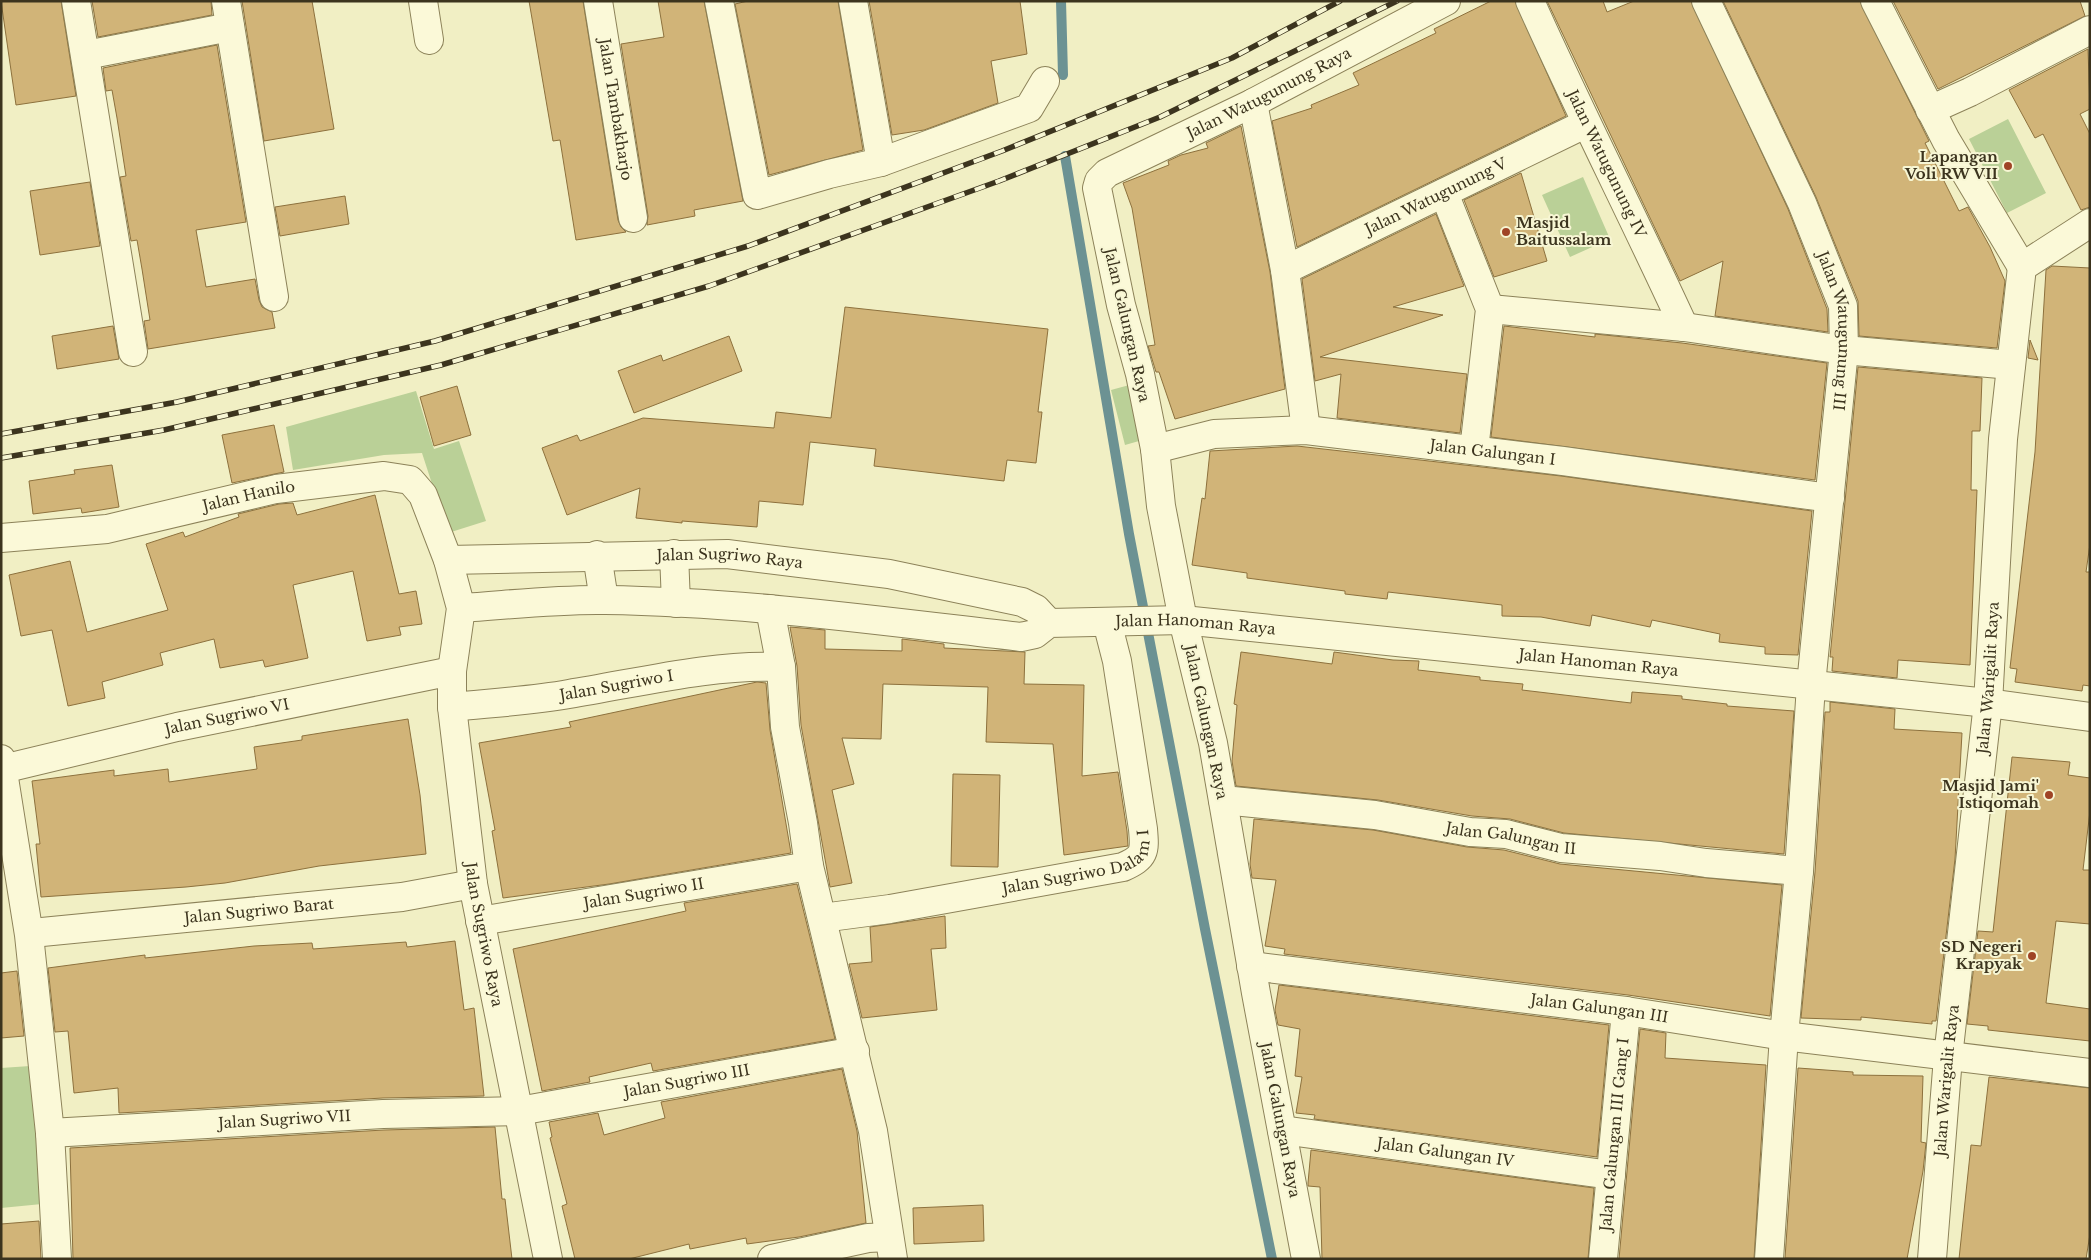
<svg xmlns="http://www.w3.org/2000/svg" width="2091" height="1260" viewBox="0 0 2091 1260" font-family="'Libre Baskerville',serif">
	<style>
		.green { fill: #bad097 }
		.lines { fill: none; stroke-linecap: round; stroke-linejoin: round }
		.stream { stroke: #6c9293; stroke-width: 10 }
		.building { fill: #d1b478; stroke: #8d713d }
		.minor-casing { stroke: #8c8259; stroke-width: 30 }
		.minor { stroke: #fbf9d8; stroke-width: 28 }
		.rail-casing { stroke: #3c341e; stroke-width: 5.5 }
		.rail { stroke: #f7f6d4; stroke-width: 4; stroke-dasharray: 11; stroke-linecap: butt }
		.poi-dot { fill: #9f4426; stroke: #f7f6d4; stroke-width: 2 }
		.labels { text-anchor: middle; stroke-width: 4; stroke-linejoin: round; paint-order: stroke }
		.street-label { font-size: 15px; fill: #3c341e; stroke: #f7f6d4 }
		.poi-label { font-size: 15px; font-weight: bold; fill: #3c341e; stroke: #f7f6d4; text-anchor: end }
	</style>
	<rect width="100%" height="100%" fill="#f1efc4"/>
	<path class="green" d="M2008 119 2046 193 2007 213 1969 139Z
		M1583 177 1610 239 1570 257 1542 195Z
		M1133 384 1146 439 1125 445 1111 390Z
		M416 391 434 449 459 441 486 521 448 533 422 453 384 455 293 470 286 427Z
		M30 1066 42 1204 1 1208V1068Z"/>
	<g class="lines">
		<path class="stream" d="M1061 1 1063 75
			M1065 156 1129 534 1205 929 1272 1259"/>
	</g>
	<path class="building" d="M1 1H61L76 96 16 105Z
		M92 1H211L212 15 98 37Z
		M242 1H312L334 129 264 141Z
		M529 1H583L618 220 621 227 626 232 576 240 560 140 553 141Z
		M658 1H704L743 201 694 210 695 216 647 225 648 216 621 44 664 37Z
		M748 1H838L863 150 769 175 735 4Z
		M869 1H1020L1027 54 991 61 998 103 924 130 892 135Z
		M1491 1H1515L1566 116 1297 247 1272 121 1312 108 1311 105 1359 85 1353 73 1436 33 1434 29Z
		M1547 1H1603L1607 12 1634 1H1691L1788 209 1827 309 1828 332 1715 316 1723 261 1680 281Z
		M1723 1H1860L1929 141 1925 143 1959 211 1968 207 1990 247 2005 281 1997 348 1859 336 1858 301 1816 197Z
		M1893 1H2080L2085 16 1938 89Z
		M217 45 246 222 196 230 206 287 255 279 259 300 262 307 272 312 275 328 148 349 144 321 150 320 142 269 137 240 131 241 120 177 126 176 117 118 112 90 106 91 103 68Z
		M2088 49 2090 109 2080 114 2090 134V207L2081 210 2043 134 2035 138 2009 90Z
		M1241 126 1270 272 1285 389 1175 419 1159 372H1156L1148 346 1155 345 1132 208 1123 183 1169 165 1168 161 1181 155 1208 148 1206 143Z
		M1521 173 1547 261 1494 277 1464 200Z
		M90 182 100 246 40 255 30 191Z
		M345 196 349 224 280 236 275 207Z
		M1436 214 1464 286 1393 307 1443 315 1320 357 1467 374 1460 433 1337 418 1341 374 1315 381 1302 279Z
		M2052 266 2090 268V544L2086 572H2090V686L2083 685 2082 691 2015 682 2017 669 2010 668 2035 452 2046 270Z
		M845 307 1048 329 1038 412H1042L1036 463 1007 460 1004 481 874 466 876 449 810 442 803 505 759 501 757 527 682 521V523L636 518 640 488 567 515 542 448 577 435 580 441 643 418 774 428 776 412 831 418Z
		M113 326 119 359 57 369 52 336Z
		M1504 326 1595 337V334L1682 343 1827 363 1815 480 1491 437Z
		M729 336 742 371 634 413 618 371 661 355 663 361Z
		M2030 340 2038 360 2028 358Z
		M1858 367 1982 378 1980 431H1972L1971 490H1977L1970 665 1898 660 1897 678 1832 671 1833 657H1830Z
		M457 386 471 435 434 446 420 397Z
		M274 425 284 472 232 483 222 435Z
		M1297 446 1561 476 1812 511 1798 655 1765 654V647L1719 642 1720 634 1652 620 1650 627 1592 615 1590 626 1541 617 1502 616V605L1388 592 1387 599 1345 594V591L1247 578V573L1192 565 1202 498 1205 499 1210 451Z
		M112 465 119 507 82 513 81 508 33 514 29 481 75 474 74 470Z
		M375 495 399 594 416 591 422 624 399 627 401 635 367 641 353 571 293 585 308 658 265 667 263 660 220 668 214 639 160 653 163 665 102 682 105 698 68 706 52 630 21 636 9 575 70 561 87 632 168 610 146 544 183 532 185 537 239 517 238 514 279 504 293 503 297 515Z
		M790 627 825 630V649L902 651V639L944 644V648L1025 652 1024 684 1084 685 1082 776 1118 772 1127 831 1128 846 1064 855 1053 744 986 742 988 687 883 684 881 739 842 738 854 784 832 790 852 883 830 887 801 725 797 666Z
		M1241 652 1332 664 1334 652 1393 660 1419 661 1418 670 1480 677V680L1523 684 1522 690 1631 703 1632 692 1682 696V699L1727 704V706L1794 711 1784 854 1564 833 1510 819 1472 816 1378 800 1236 786 1232 761 1237 705 1234 704Z
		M757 682 766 683 770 730 791 853 609 884 503 898 492 831 495 830 479 743 571 727 569 722Z
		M1830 702 1895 709 1894 729 1962 733 1955 859 1936 1021H1932V1024L1861 1017V1020L1801 1018 1815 872 1825 712H1830Z
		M408 719 420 795 426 854 319 866 225 883 186 887 41 897 36 844H40L32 781 114 770V776L168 769 169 782 257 769 254 747 302 740V736Z
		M2012 757 2070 762 2068 775 2090 778V811L2083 870H2090V924L2056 921 2046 1003 2090 1009V1041L1988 1030V1026L1967 1024 1978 931 1993 932Z
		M953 774 1000 775 998 867 951 866Z
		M1254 819 1373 830 1467 847 1504 850 1560 864 1782 885 1770 1016 1628 995 1284 954 1285 949 1265 946 1276 880 1252 878 1250 864Z
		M797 884 835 1039 653 1071 651 1063 589 1077 590 1082 542 1091 513 949 686 911 684 903Z
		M945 916 946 948 931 949 937 1010 862 1018 849 964 872 962 870 927Z
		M455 941 464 1010 474 1008 484 1096 383 1098 119 1113 118 1088 74 1093 68 1031 55 1032 48 968 145 955V958L254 946 312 943 313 949 406 942 407 947Z
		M17 971 24 1036 1 1038V973Z
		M1279 985 1609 1025 1597 1157 1314 1119 1315 1115 1296 1113 1302 1077 1295 1076 1300 1029 1278 1025 1275 1010Z
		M1640 1029 1666 1033 1665 1058 1766 1065 1754 1259H1619Z
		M1798 1068 1853 1072V1075L1923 1076 1921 1142 1926 1143 1923 1171 1907 1259 1785 1258Z
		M842 1069 857 1131 866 1223 799 1237 747 1244 746 1238 690 1249 689 1244 629 1259H575L562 1206 567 1204 550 1138 552 1137 549 1122 598 1113 604 1135 665 1118 661 1102Z
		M1989 1077 2090 1088V1234L2086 1259H1959L1971 1145 1981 1146Z
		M495 1127 502 1199H505L512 1259H73L70 1148 384 1130Z
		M1311 1150 1594 1188 1588 1259H1322L1320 1187 1308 1186V1183Z
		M983 1205 984 1241 914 1244 913 1208Z
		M39 1221 41 1259H1V1224Z"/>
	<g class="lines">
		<g class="minor-casing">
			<g id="minor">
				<path d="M76 1 133 352"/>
				<path d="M226 1 274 297"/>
				<path d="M423 1 429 40"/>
				<path id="s1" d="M598 1 633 218"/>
				<path d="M719 1 757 195 829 174 881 162 1029 108 1045 81"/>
				<path d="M853 1 881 162"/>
				<path id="s2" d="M1530 1C1579 111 1634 218 1684 327"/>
				<path id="s3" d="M1706 1 1802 203 1843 306 1844 350 1811 685 1799 871 1784 1036 1769 1259"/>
				<path d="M1875 1 1946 140 2022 267"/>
				<path d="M86 55 230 27"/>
				<path d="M1253 103 1285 270 1306 430"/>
				<path d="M1930 110 1970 92 2090 30"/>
				<path d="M1444 193 1490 309 1474 450"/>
				<path id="s4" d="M1285 270 1585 124"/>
				<path d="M1490 309 1684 327 1844 350 2011 365"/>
				<path id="s5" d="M1155 449 1214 434 1306 430 1563 461 1830 498"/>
				<path id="s6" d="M1 538 107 529 276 489 384 476 410 480 423 495 448 560 461 608 452 671V707L473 884 548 1259"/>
				<path d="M674 554 676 603"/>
				<path d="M597 555 604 600"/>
				<path id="s7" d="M448 560 727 554 889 574 1022 602 1036 609 1049 623"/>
				<path id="s8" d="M461 608C508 605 557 599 605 600 744 602 883 621 1021 637L1035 634 1049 623 1183 620 1988 703 2090 717"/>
				<path d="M770 609 781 667 785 727 803 823 809 866 873 1131 893 1259"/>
				<path id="s9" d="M452 707C491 703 530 701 569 694 638 683 711 664 781 667"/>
				<path d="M1 759 29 935 50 1133 57 1259"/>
				<path id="s10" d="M3 769 177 727 452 671"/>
				<path id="s11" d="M1223 800 1375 815 1470 832 1506 834 1561 848 1660 856 1706 863 1799 871"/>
				<path id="s12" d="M822 918 890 909 1123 867C1145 857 1145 852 1143 829L1117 661 1107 622"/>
				<path id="s13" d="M480 921 809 866"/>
				<path id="s14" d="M42 932 402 897 473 884"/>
				<path id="s15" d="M1251 966 1626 1011 1784 1036 2090 1073"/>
				<path id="s16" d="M1282 1130 1611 1175"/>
				<path id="s17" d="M50 1133 383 1114 519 1111 855 1051"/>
				<path d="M772 1259 868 1238 889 1237"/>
				<path id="s18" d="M1306 1259 1256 993 1213 743 1183 620 1161 506 1155 449 1140 374 1121 305 1097 188 1099 181 1107 173 1253 103 1446 1"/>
				<path id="s19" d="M1603 1259 1626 1011"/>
				<path id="s20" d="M1932 1259 1948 1057 1988 703 2003 439 2022 267 2090 223"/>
			</g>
		</g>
		<use href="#minor" class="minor"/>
		<g class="rail-casing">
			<path id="rail" d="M1 434 177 402 435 341 748 246 1002 151 1232 58 1340 1
				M1 458 164 430 441 365 709 286 999 181 1160 117 1397 1"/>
		</g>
		<use href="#rail" class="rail"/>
	</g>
	<g class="poi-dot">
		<circle cx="2008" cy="166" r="5"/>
		<circle cx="1506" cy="232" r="5"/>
		<circle cx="2049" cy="795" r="5"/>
		<circle cx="2032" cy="956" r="5"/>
	</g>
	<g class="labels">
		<g class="street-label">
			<text dy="5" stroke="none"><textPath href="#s18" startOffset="1291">Jalan Watugunung Raya</textPath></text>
			<text dy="5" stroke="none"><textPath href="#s1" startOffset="110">Jalan Tambakharjo</textPath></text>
			<text dy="5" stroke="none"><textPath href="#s2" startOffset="180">Jalan Watugunung IV</textPath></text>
			<text dy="5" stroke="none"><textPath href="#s4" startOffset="168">Jalan Watugunung V</textPath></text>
			<text transform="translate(1127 325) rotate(77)" y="5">Jalan Galungan Raya</text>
			<text dy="5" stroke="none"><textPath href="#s3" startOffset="358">Jalan Watugunung III</textPath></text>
			<text dy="5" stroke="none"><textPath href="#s5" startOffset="341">Jalan Galungan I</textPath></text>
			<text dy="5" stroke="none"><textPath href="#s6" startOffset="252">Jalan Hanilo</textPath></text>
			<text dy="5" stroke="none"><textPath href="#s7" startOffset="282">Jalan Sugriwo Raya</textPath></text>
			<text dy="5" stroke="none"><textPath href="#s8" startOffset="741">Jalan Hanoman Raya</textPath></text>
			<text dy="5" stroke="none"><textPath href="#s8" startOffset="1146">Jalan Hanoman Raya</textPath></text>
			<text dy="5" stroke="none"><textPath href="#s20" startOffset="584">Jalan Warigalit Raya</textPath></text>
			<text dy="5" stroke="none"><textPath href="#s9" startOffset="166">Jalan Sugriwo I</textPath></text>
			<text dy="5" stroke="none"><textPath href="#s10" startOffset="230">Jalan Sugriwo VI</textPath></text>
			<text transform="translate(1206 722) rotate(78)" y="5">Jalan Galungan Raya</text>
			<text dy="5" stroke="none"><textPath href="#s11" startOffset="291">Jalan Galungan II</textPath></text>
			<text dy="5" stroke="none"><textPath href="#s12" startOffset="268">Jalan Sugriwo Dalam I</textPath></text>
			<text dy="5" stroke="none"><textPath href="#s13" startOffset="166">Jalan Sugriwo II</textPath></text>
			<text dy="5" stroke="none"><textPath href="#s14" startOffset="218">Jalan Sugriwo Barat</textPath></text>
			<text dy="5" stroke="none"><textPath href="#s6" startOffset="884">Jalan Sugriwo Raya</textPath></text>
			<text dy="5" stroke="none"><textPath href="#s15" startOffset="351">Jalan Galungan III</textPath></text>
			<text dy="5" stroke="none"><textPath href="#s17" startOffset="640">Jalan Sugriwo III</textPath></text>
			<text dy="5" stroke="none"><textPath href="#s20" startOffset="179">Jalan Warigalit Raya</textPath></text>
			<text dy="5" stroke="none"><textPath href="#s17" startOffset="235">Jalan Sugriwo VII</textPath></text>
			<text transform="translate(1280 1120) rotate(79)" y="5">Jalan Galungan Raya</text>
			<text dy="5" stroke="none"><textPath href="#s19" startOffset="125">Jalan Galungan III Gang I</textPath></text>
			<text dy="5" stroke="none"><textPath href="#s16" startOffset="165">Jalan Galungan IV</textPath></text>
		</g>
		<g class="poi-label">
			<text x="1998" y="162">Lapangan<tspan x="1998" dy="17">Voli RW VII</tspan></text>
			<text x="1516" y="228" text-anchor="start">Masjid<tspan x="1516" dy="17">Baitussalam</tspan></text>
			<text x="2039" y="791">Masjid Jami'<tspan x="2039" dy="17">Istiqomah</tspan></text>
			<text x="2022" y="952">SD Negeri<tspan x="2022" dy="17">Krapyak</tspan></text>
		</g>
	</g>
	<rect width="2091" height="1260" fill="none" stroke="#3c341e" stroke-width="5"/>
</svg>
